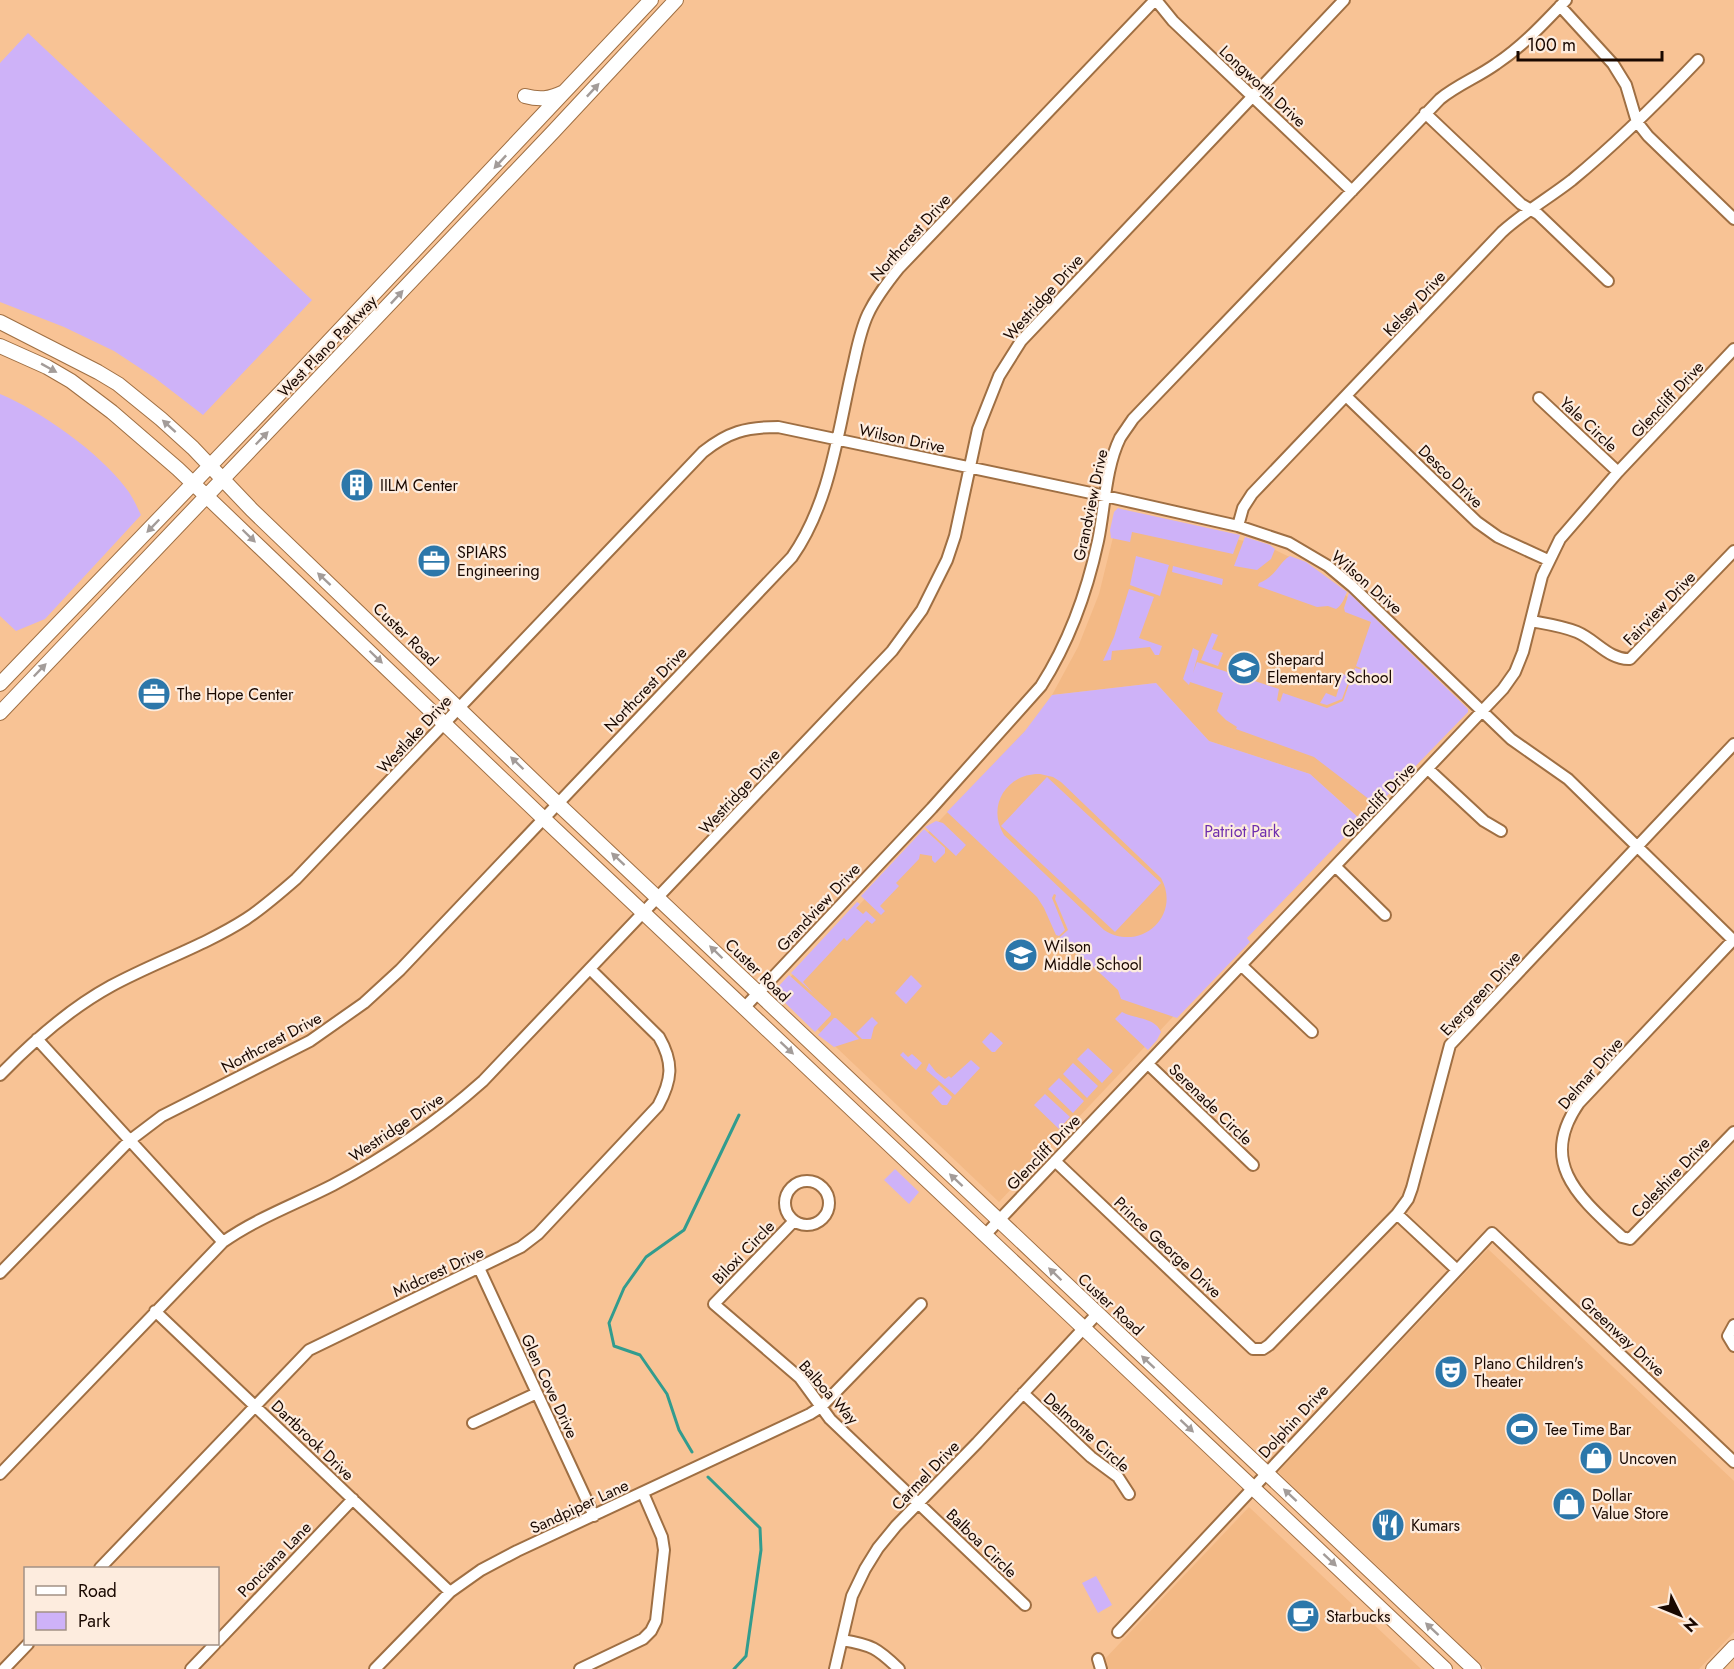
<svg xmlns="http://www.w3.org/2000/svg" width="1734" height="1669" viewBox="0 0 1734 1669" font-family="Jost,sans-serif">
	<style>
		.built { fill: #f3b985 }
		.green { fill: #ceb2f8; fill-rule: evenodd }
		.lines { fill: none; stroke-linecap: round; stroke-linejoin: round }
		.stream { stroke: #329c8e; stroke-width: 3 }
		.minor-casing { stroke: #9f6f43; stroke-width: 14 }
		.major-casing { stroke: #9f6f43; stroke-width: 16 }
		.minor { stroke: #fff; stroke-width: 10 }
		.major { stroke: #fff; stroke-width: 14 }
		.oneway { fill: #a39c99 }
		.labels { text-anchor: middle; stroke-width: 4.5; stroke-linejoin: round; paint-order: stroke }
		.street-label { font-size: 16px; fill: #190800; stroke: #fdecde }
		.poi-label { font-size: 16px; fill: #190800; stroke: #fdecde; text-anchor: start }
		.park-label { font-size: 16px; fill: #6e2dad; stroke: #fdecde }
	</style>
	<rect width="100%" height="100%" fill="#f8c395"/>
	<path class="built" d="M1119 513 1267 546 1306 565 1337 587 1466 710 1361 820 1310 774 1209 741 1156 683 1052 695 1078 647 1099 594Z
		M1025 731 1246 939 999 1202 777 991Z
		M1488 1249 1734 1481V1632L1699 1669H1486L1278 1472Z
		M1249 1507 1421 1669H1109L1102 1662Z"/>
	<path class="green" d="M28 33 312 300 203 415 155 378 114 351 64 327 0 302V63Z
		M0 394C39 410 100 453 125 487 132 495 136 505 141 515L45 619 16 631 0 616Z
		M1118 508 1121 509 1240 535 1233 554 1132 532 1130 542 1111 538 1110 530 1114 512Z
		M1245 537 1270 545 1275 549 1271 559 1257 570 1234 566Z
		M1136 556 1169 565 1160 596 1130 585Z
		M1290 556 1306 562 1347 592C1344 599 1342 605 1336 609L1328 606 1317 607 1258 586 1259 583C1277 576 1278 563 1290 556Z
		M1173 566 1223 579 1222 585 1172 572Z
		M1129 589 1154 597 1139 638 1162 646 1159 655H1155L1150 647 1112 651 1111 660 1103 661 1114 637Z
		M1349 593 1468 709V712L1379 804 1374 803 1314 757 1236 729 1237 727 1226 720 1217 711 1223 693 1190 682 1189 685 1183 679 1193 648 1199 651 1193 673 1197 662 1279 689 1277 700 1280 702 1283 693 1327 708 1343 701 1355 668 1367 671 1356 666 1371 622 1345 612 1344 608Z
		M1212 633 1218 635 1212 649 1223 653 1218 666 1201 660Z
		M1343 674 1350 677 1342 699 1327 705 1320 703 1326 693 1336 697Z
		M1156 683 1209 741 1310 774 1361 820 1247 938 1250 942 1177 1018 1121 999 1118 990 1071 946 1060 941V937L1068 930 1055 899 1056 895 1054 894 1052 898 1065 930 1059 936 1056 935 1044 908 1037 897 947 812 1025 731 1052 695ZM1040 774 1053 777 1061 782 1161 878C1182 916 1140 953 1104 930L1004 835C986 806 1007 773 1040 774Z
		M1047 777 1161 883 1115 932 1001 826Z
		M936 821 943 823 966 845 956 856 925 827Z
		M924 829 945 848V853L935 863 932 860V856L920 854 919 859 896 883 899 886 880 906 885 911 881 915 861 896Z
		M857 902 860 904 856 908 863 914 866 911 876 920 872 924 867 920 847 941 844 938 803 982 813 993 791 973Z
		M789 975 831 1013V1015L815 1032 776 994 777 988Z
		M911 975 922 986 906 1004 895 993Z
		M1122 1012C1134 1019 1155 1017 1161 1032L1157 1040 1148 1050 1115 1019Z
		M872 1017 878 1023 874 1027 871 1039H862L856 1033Z
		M834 1018H836L859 1039 834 1047 818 1035Z
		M991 1032 1003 1043 995 1052H992L982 1042Z
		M1088 1048 1113 1071 1102 1083 1077 1059Z
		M903 1052 908 1057 912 1054 922 1063 916 1070 900 1055Z
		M971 1060 980 1068 955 1095 926 1070 929 1063 936 1072 945 1079 949 1076 951 1078Z
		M1073 1063 1098 1086 1087 1098 1063 1074Z
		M1059 1078 1084 1101 1073 1113 1048 1089Z
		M939 1085 952 1097 947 1105H942L931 1093Z
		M1045 1094 1070 1117 1059 1129 1034 1105Z
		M895 1169 919 1192 909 1204 884 1180Z
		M1096 1576 1112 1605 1098 1613 1082 1583Z"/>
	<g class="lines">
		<path class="stream" d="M692 1452 679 1430 667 1394 640 1355 614 1346 609 1323 624 1288 646 1257 684 1230 739 1115
			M708 1477 760 1528 761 1550 746 1656 734 1669"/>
		<g class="minor-casing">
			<path id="minor" d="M1156 0 1173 21 1352 191
				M1560 6 1613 64 1626 85 1637 122 1648 136 1734 219
				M1425 113 1521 204 1538 214 1608 281
				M1346 396 1477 522 1498 537 1548 560
				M1539 398 1618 472
				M1238 526 1243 508 1252 494 1502 232C1524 212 1549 198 1572 180 1617 143 1658 102 1698 60
				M1531 621C1547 624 1562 626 1577 632 1596 640 1609 660 1630 659L1734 551
				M1428 769 1484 821 1501 831
				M1335 866 1385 915
				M1734 939 1579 1103C1537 1163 1580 1198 1622 1237L1630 1239 1734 1132
				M1241 965 1312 1032
				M744 1008 932 808 1041 686C1069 642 1087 592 1098 541 1105 508 1105 469 1120 438 1124 432 1129 425 1133 419L1440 99C1457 85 1478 77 1496 64 1523 46 1544 23 1566 0
				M37 1039 223 1242
				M1148 1064 1253 1165
				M0 1075C33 1041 69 1009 111 986 155 962 204 946 246 919 264 907 280 893 296 879L703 452C728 432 746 427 778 427L1105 496 1238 526 1289 543 1328 566 1352 586 1511 739 1568 779 1734 941
				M1055 1161 1253 1349H1263L1269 1345 1397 1214 1408 1199 1412 1188 1450 1045 1734 744
				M785 1203a22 22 0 1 1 44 0a22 22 0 1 1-44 0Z
				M1397 1214 1457 1270
				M794 1221 714 1304 800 1378 830 1419 1025 1605
				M985 1235 1503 689 1515 672 1523 652 1542 576 1560 539 1618 472 1734 349
				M479 1268 594 1516
				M0 1273 129 1141 162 1116 310 1041 364 1003 400 970 792 557C829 504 837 438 851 375 856 355 859 333 868 314 876 297 887 283 899 268L1155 0
				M155 1311 450 1592
				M1734 1325 1728 1336 1734 1346
				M1023 1393 1091 1457 1118 1477 1129 1494
				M473 1423 537 1393
				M0 1474 223 1242C257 1218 296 1204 333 1185 388 1156 437 1122 483 1081L892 651 922 610 947 560 955 536 978 429 999 376 1021 341 1344 0
				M100 1568 309 1350 521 1247 538 1234 658 1106C672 1080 674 1063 659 1037L590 969
				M1118 1632 1492 1233 1734 1462
				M842 1640C872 1645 877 1648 899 1669
				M218 1641 353 1499
				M1098 1659 1101 1669
				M4 1669 28 1644
				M191 1669 215 1644
				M375 1669 450 1592 481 1570 517 1551 810 1414 821 1407 921 1304
				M580 1669 643 1639 651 1631 656 1621 664 1550 662 1537 643 1493
				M835 1669 852 1596 865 1569 878 1548 896 1526 977 1443 1097 1314"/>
		</g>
		<g class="major-casing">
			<path id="major" d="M525 96C540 100 549 99 564 92
				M0 322 98 372 118 384 161 419 193 448 252 510 557 803 1474 1669
				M0 346 47 367 71 381 112 412 178 469 543 818 1445 1669
				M0 684 282 391 651 0
				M0 713 553 132 676 0
				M1713 1669 1734 1647"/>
		</g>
		<use href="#minor" class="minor"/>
		<use href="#major" class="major"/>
	</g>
	<defs><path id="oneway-solid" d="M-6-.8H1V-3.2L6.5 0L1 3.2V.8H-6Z" transform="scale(1.5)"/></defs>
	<g class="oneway">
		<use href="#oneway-solid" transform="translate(593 90) rotate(-47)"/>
		<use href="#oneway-solid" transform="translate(500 162) rotate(133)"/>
		<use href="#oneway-solid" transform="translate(397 297) rotate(-47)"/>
		<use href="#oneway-solid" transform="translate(49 368) rotate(29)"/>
		<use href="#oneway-solid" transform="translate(169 426) rotate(-138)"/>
		<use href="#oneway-solid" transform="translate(262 438) rotate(-46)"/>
		<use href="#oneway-solid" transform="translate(153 526) rotate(134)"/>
		<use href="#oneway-solid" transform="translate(249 536) rotate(44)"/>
		<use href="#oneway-solid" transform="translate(324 579) rotate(-137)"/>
		<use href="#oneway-solid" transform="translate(376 657) rotate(44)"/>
		<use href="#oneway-solid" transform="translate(40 670) rotate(-46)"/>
		<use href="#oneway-solid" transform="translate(517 763) rotate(-136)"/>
		<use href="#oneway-solid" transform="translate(618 859) rotate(-137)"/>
		<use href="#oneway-solid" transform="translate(716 952) rotate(-136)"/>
		<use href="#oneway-solid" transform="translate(787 1048) rotate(43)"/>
		<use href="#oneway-solid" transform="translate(956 1180) rotate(-137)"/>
		<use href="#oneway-solid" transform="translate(1055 1274) rotate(-136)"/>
		<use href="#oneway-solid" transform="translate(1148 1362) rotate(-137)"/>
		<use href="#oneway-solid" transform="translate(1187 1426) rotate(43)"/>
		<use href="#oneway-solid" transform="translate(1290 1495) rotate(-137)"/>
		<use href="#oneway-solid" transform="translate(1330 1560) rotate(43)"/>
		<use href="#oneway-solid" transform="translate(1432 1629) rotate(-137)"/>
	</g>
	<defs>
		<g id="building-disc" transform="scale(1.725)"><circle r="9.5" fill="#2c77aa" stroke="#fdecde"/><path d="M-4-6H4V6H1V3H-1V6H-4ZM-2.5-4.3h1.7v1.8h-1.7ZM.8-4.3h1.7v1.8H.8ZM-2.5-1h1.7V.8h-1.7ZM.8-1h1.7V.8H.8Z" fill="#fff"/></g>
		<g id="office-disc" transform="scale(1.725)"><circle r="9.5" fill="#2c77aa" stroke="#fdecde"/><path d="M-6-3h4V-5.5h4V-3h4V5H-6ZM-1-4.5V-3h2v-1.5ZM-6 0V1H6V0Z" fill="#fff"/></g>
		<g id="school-disc" transform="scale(1.725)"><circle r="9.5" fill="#2c77aa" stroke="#fdecde"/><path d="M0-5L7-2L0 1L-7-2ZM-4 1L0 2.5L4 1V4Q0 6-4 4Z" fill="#fff"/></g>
		<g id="theatre-disc" transform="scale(1.725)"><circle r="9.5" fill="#2c77aa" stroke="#fdecde"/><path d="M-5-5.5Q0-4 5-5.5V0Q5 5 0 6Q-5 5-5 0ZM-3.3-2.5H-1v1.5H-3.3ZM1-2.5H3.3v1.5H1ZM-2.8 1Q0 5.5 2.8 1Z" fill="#fff"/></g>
		<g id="stadium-disc" transform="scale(1.725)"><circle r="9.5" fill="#2c77aa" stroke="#fdecde"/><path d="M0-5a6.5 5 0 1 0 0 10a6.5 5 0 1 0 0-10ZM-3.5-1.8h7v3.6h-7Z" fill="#fff"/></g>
		<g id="shop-disc" transform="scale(1.725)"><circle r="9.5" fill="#2c77aa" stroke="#fdecde"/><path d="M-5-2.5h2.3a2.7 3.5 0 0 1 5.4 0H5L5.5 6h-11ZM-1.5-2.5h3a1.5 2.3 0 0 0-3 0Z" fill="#fff"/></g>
		<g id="restaurant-disc" transform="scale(1.725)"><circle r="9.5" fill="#2c77aa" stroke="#fdecde"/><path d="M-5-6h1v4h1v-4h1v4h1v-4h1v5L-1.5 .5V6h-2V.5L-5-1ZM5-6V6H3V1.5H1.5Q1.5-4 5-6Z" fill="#fff"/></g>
		<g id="cafe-disc" transform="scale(1.725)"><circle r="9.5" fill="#2c77aa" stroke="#fdecde"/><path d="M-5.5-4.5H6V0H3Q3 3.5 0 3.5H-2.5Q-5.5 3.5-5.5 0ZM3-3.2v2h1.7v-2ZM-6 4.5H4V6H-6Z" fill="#fff"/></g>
	</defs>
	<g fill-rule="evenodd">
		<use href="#building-disc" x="357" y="485"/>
		<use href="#office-disc" x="434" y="561"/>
		<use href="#school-disc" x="1244" y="668"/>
		<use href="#office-disc" x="154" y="694"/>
		<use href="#school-disc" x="1021" y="955"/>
		<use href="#theatre-disc" x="1451" y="1372"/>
		<use href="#stadium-disc" x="1522" y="1429"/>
		<use href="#shop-disc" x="1596" y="1458"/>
		<use href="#shop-disc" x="1569" y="1504"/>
		<use href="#restaurant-disc" x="1388" y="1525"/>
		<use href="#cafe-disc" x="1303" y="1616"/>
	</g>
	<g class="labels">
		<g class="street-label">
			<text transform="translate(1263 86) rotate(43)" y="6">Longworth Drive</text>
			<text transform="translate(910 237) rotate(-48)" y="6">Northcrest Drive</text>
			<text transform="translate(1043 297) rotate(-48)" y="6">Westridge Drive</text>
			<text transform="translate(1414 303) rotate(-47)" y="6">Kelsey Drive</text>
			<text transform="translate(327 346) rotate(-46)" y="6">West Plano Parkway</text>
			<text transform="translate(1667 399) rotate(-47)" y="6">Glencliff Drive</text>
			<text transform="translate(1589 424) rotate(43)" y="6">Yale Circle</text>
			<text transform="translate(902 438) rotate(12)" y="6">Wilson Drive</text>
			<text transform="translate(1451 476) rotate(44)" y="6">Desco Drive</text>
			<text transform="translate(1090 505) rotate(-78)" y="6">Grandview Drive</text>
			<text transform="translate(1367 582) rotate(41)" y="6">Wilson Drive</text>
			<text transform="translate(1659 608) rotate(-46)" y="6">Fairview Drive</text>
			<text transform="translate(406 634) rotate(44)" y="6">Custer Road</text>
			<text transform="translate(645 689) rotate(-46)" y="6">Northcrest Drive</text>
			<text transform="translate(414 734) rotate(-47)" y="6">Westlake Drive</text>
			<text transform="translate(739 791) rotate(-47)" y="6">Westridge Drive</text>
			<text transform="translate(1378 800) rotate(-46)" y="6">Glencliff Drive</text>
			<text transform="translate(818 907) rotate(-47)" y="6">Grandview Drive</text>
			<text transform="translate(758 970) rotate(44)" y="6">Custer Road</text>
			<text transform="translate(1480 993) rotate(-47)" y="6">Evergreen Drive</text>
			<text transform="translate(271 1042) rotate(-28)" y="6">Northcrest Drive</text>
			<text transform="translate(1590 1073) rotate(-49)" y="6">Delmar Drive</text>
			<text transform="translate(1211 1104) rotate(44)" y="6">Serenade Circle</text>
			<text transform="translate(396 1127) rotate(-34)" y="6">Westridge Drive</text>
			<text transform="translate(1043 1152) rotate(-46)" y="6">Glencliff Drive</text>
			<text transform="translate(1670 1177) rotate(-46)" y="6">Coleshire Drive</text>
			<text transform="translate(1168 1247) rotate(43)" y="6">Prince George Drive</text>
			<text transform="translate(743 1252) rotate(-46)" y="6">Biloxi Circle</text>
			<text transform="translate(438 1271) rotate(-25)" y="6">Midcrest Drive</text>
			<text transform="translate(1111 1304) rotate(43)" y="6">Custer Road</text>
			<text transform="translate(1623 1336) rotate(43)" y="6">Greenway Drive</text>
			<text transform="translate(550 1386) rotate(65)" y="6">Glen Cove Drive</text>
			<text transform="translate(829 1392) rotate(48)" y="6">Balboa Way</text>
			<text transform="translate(1293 1421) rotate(-47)" y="6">Dolphin Drive</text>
			<text transform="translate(1087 1432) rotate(42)" y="6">Delmonte Circle</text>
			<text transform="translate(313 1440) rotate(44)" y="6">Dartbrook Drive</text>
			<text transform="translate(925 1475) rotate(-46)" y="6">Carmel Drive</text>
			<text transform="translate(579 1506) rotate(-25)" y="6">Sandpiper Lane</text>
			<text transform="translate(982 1543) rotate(44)" y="6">Balboa Circle</text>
			<text transform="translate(274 1559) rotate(-46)" y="6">Ponciana Lane</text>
		</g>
		<g class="poi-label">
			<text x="380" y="491">IILM Center</text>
			<text x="457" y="558">SPIARS<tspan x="457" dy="18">Engineering</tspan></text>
			<text x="1267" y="665">Shepard<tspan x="1267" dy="18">Elementary School</tspan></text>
			<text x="177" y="700">The Hope Center</text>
			<text x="1044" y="952">Wilson<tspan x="1044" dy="18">Middle School</tspan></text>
			<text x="1474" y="1369">Plano Children's<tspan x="1474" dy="18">Theater</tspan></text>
			<text x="1545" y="1435">Tee Time Bar</text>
			<text x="1619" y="1464">Uncoven</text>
			<text x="1592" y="1501">Dollar<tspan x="1592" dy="18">Value Store</tspan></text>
			<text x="1411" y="1531">Kumars</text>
			<text x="1326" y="1622">Starbucks</text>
		</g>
		<g class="park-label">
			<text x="1242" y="837">Patriot Park</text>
		</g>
	</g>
	<rect x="24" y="1567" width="195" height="78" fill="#fdecde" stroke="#a29185" stroke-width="1.5"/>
	<rect x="36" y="1586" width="30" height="9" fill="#ffffff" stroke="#a29185" stroke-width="1.5"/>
	<text x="78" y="1597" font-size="18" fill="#190800">Road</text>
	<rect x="36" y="1612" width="30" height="18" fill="#ceb2f8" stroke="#a29185" stroke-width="1.5"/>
	<text x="78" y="1627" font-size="18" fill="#190800">Park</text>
	<g transform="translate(1680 1615) rotate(133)" stroke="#fdecde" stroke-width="4.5" paint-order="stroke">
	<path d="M0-4.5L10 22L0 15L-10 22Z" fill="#190800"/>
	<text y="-9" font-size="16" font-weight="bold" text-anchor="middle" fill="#190800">N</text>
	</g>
	<path d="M1518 51v9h144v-9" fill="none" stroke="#190800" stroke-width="3"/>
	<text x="1527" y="51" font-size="18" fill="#190800" stroke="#fdecde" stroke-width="4.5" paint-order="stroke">100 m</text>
</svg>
